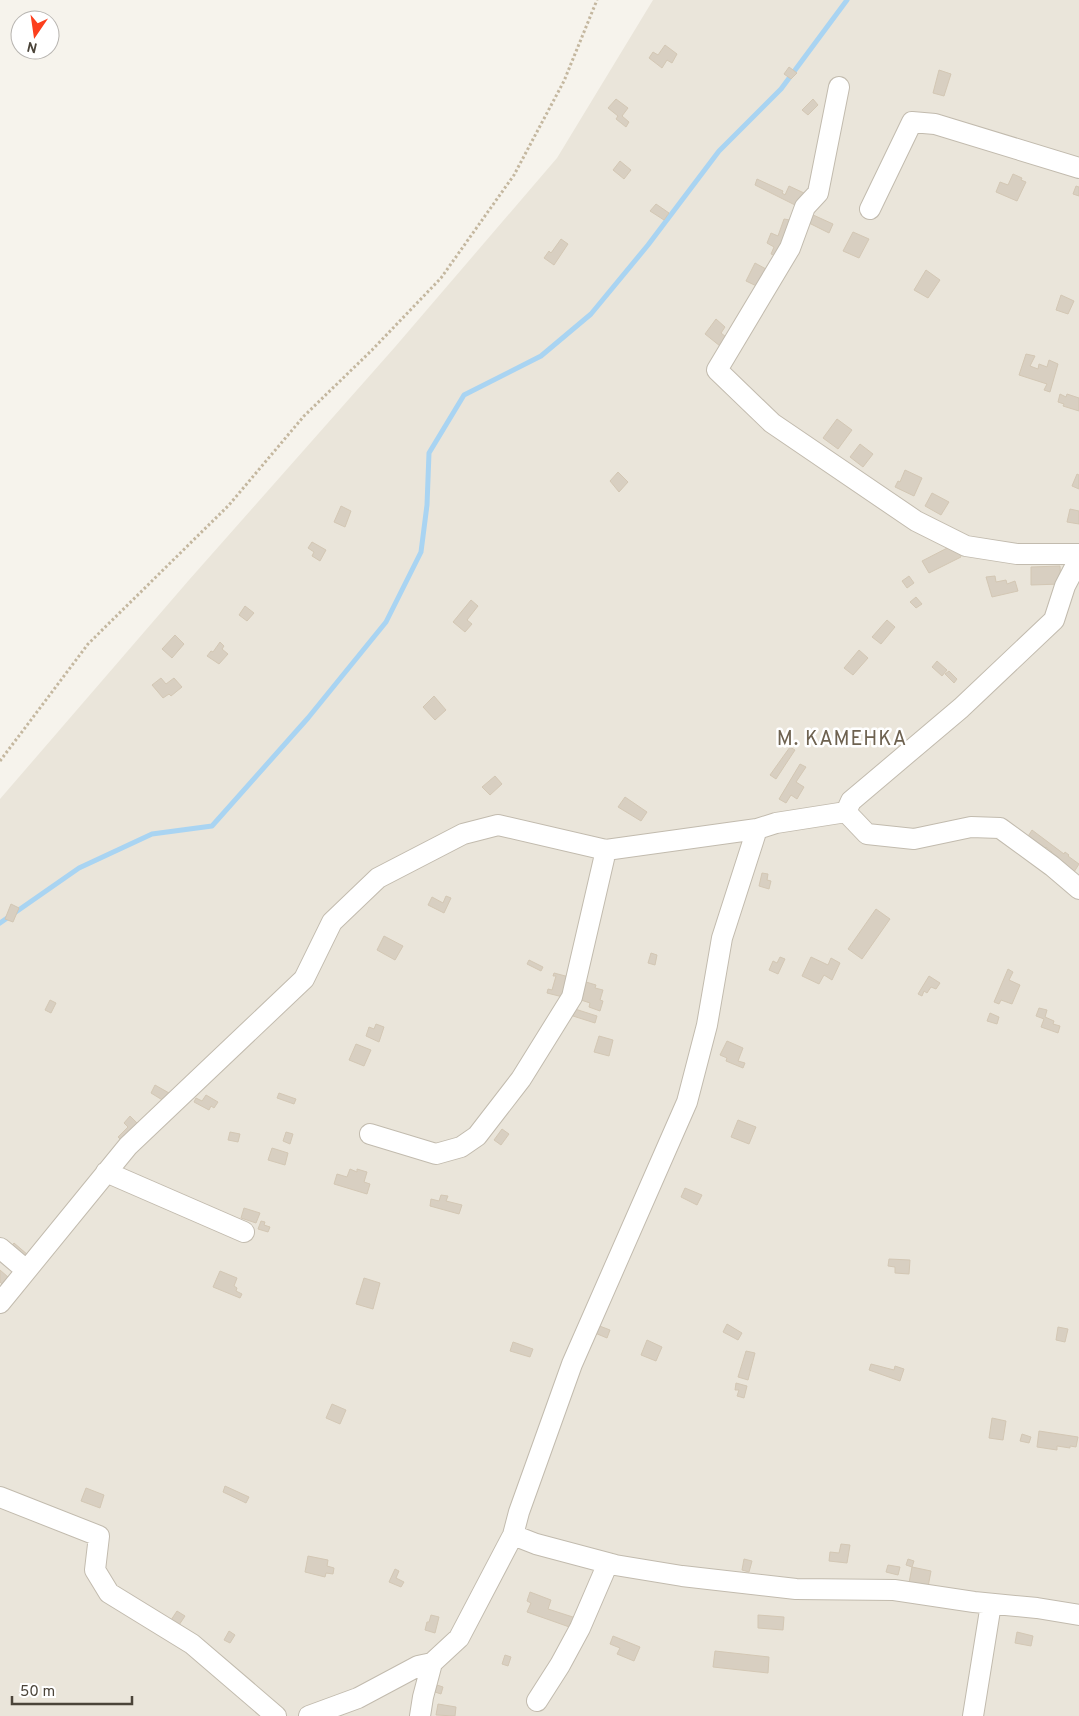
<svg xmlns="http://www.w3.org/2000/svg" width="1079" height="1716" viewBox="0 0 1079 1716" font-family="Overpass,sans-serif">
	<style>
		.residential { fill: #eae5da }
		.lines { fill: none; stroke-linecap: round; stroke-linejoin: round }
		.stream { stroke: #a9d4f2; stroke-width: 5 }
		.building { fill: #d8cfc1; stroke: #d3c7b4 }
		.minor-casing { stroke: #c2bbae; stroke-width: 22 }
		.path { stroke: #c4b79f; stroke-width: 3; stroke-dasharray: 2.5 2.5; stroke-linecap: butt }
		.minor { stroke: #fff; stroke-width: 20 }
		.labels { text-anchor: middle; stroke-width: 5; stroke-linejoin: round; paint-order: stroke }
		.quarter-label { font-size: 20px; letter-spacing: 1px; fill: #6e6250; stroke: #fff }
	</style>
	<rect width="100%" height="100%" fill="#f6f3ec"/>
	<path class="residential" d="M653 0H1079V1716H0V799L189 580 395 347 557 158Z"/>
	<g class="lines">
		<path class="stream" d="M0 923 79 868 152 834 212 826 308 718 386 622 421 552 427 505 429 453 464 395 541 356 591 314 648 245 719 151 781 89 847 0"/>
	</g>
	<path class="building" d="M665 45 677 54 672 63 667 60 662 68 649 58 653 52 658 55Z
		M789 67 797 73 791 79 784 74Z
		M939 70 951 74 944 96 933 93Z
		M616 99 628 108 622 116 629 122 626 127 616 119 618 116 608 108Z
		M813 99 818 105 808 115 802 110Z
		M620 161 631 170 624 179 613 170Z
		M1013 174 1022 178 1021 180 1026 182 1017 201 996 192 1000 182 1008 185Z
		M757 179 783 191 782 193 785 195 789 186 804 193 799 207 755 185Z
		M1076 186 1079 187V196L1073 194Z
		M656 204 669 213 664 220 650 211Z
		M811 214 833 224 829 233 807 222Z
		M784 219 796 221 781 258 771 254 774 247 767 243 771 233 778 236Z
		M853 232 869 239 859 258 843 251Z
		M561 239 568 244 554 265 544 258 549 251 551 253Z
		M755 263 766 269 763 289 746 281Z
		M926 270 940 280 928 298 914 290Z
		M1061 295 1074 301 1068 314 1056 310Z
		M716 319 725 327 721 333 726 337 720 346 705 334Z
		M1026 354 1035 356 1030 366 1038 369 1039 364 1047 367 1049 360 1058 364 1050 392 1044 390 1047 384 1019 375Z
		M1060 394 1066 397 1067 394 1079 398V411L1063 406 1064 404 1058 402Z
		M837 419 852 430 838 449 823 438Z
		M860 444 873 454 863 467 850 457Z
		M905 470 922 478 914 496 895 487 898 481 900 482Z
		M618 472 628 482 619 492 610 481Z
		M1077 474 1079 475V489L1072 486Z
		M932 493 949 502 941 515 925 506Z
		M341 506 351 511 345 527 334 522Z
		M1070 509 1079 511V524L1067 522Z
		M312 542 326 550 320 561 312 556 314 552 308 548Z
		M955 544 961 557 929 573 922 561Z
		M1060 566 1061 584 1031 585V567Z
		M909 576 914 583 907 588 902 581Z
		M995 576 996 582 1006 580 1007 584 1015 581 1018 591 992 597 986 577Z
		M916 597 922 604 916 608 910 602Z
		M471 600 478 606 467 620 472 624 465 632 453 622Z
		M245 606 254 613 247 621 239 615Z
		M887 620 895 627 881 644 872 637Z
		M175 635 184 644 172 658 162 649Z
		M220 642 224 646 222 649 228 654 219 664 207 656 211 651 213 652Z
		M859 650 868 658 853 675 844 668Z
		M937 661 947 670 942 676 932 667Z
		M949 671 957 679 954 683 945 674Z
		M161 678 166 684 174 678 182 687 171 696 169 694 163 698 152 685Z
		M434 696 446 710 435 720 423 707Z
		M790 747 795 750 776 779 770 775Z
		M800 764 806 767 796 782 804 787 797 799 791 795 786 803 779 799Z
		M495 776 502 784 490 795 482 787Z
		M625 797 647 812 641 821 618 807Z
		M1032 830 1064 854 1065 852 1069 855 1068 856 1079 864 1074 872 1050 854 1052 852 1046 847 1044 850 1027 838Z
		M762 873 768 874 767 880 771 881 769 889 759 886Z
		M446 896 451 898 444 913 428 905 432 897 443 903Z
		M11 904 19 908 13 922 5 919Z
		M876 909 890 919 862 959 848 949Z
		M384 936 403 946 395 960 377 950Z
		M651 953 657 955 655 965 648 963Z
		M780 957 785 959 778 974 769 970 773 961 777 963Z
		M811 957 828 965 831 958 840 963 832 980 824 975 819 984 802 976Z
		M529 960 543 967 541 971 527 964Z
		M1008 969 1013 972 1009 980 1020 985 1012 1004 1001 1000 999 1004 994 1002Z
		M554 973 573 978 567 998 547 993 548 989 552 990 556 976H553Z
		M929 976 940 983 936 989 931 987 927 993 924 991 922 996 918 994Z
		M586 982 596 985 595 988 603 990 600 1000 603 1001 600 1011 589 1007 590 1003 578 999 582 995Z
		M50 1000 56 1003 51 1013 45 1010Z
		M1039 1008 1047 1010 1045 1017 1054 1021 1053 1024 1060 1026 1058 1033 1041 1027 1044 1019 1036 1016Z
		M575 1009 597 1016 595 1023 573 1016Z
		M990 1013 999 1017 997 1024 987 1021Z
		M376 1024 384 1027 379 1042 366 1036 369 1027 374 1029Z
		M599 1036 613 1040 609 1056 594 1052Z
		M727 1041 743 1048 738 1061 745 1063 743 1068 726 1061 727 1058 720 1055Z
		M356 1044 371 1050 364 1066 349 1060Z
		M155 1085 169 1093 164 1101 151 1093Z
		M279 1093 296 1099 294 1104 277 1098Z
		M206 1095 218 1102 214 1108 211 1106 209 1110 194 1102 196 1098 202 1101Z
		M130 1116 144 1130 131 1150 118 1137 128 1127 124 1123Z
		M738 1120 756 1127 749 1144 731 1137Z
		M502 1129 509 1134 501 1145 494 1140Z
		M230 1132 240 1134 238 1142 228 1140Z
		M286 1132 293 1134 290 1144 283 1141Z
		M272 1148 288 1153 285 1165 268 1160Z
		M350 1169 357 1172V1169L367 1172 364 1182 370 1184 367 1194 334 1184 337 1174 347 1177Z
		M685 1188 702 1195 697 1205 681 1197Z
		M441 1195 448 1196 446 1201 462 1205 459 1214 430 1206 431 1199 439 1201Z
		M244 1208 260 1213 256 1223 241 1218Z
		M261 1221 265 1222 264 1225 270 1227 268 1232 258 1229Z
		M14 1243 28 1255 19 1266 7 1251Z
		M889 1259 910 1260 909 1274 895 1273V1267L888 1266Z
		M0 1270 8 1277 2 1284 0 1282Z
		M220 1271 237 1278 234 1286 237 1288 236 1291 242 1294 240 1298 213 1287Z
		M364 1278 380 1283 373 1309 356 1304Z
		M727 1324 742 1333 738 1340 723 1332Z
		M597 1325 610 1330 607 1338 595 1333Z
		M1058 1327 1068 1329 1065 1342 1056 1340Z
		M647 1340 662 1347 656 1361 641 1355Z
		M513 1342 533 1349 530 1357 510 1351Z
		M746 1351 755 1353 748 1380 738 1377Z
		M871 1364 894 1370 895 1366 904 1369 900 1381 869 1370Z
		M736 1383 747 1386 744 1398 737 1396 739 1390H735Z
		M332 1404 346 1410 340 1424 326 1418Z
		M992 1418 1006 1421 1003 1440 989 1438Z
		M1039 1431 1078 1437 1076 1447 1070 1446V1448L1057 1446V1450L1037 1447Z
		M1022 1434 1031 1437 1029 1443 1020 1441Z
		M225 1486 249 1497 246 1503 223 1492Z
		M86 1488 104 1495 100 1508 81 1501Z
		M841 1544 850 1545 847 1563 829 1561 830 1552 839 1553Z
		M308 1556 328 1560 327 1566 334 1568 333 1574 326 1573 325 1577 305 1572Z
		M744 1559 752 1561 749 1572 742 1570Z
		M908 1559 914 1561 912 1567 906 1565Z
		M888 1565 900 1567 898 1575 886 1572Z
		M912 1567 931 1571 928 1587 909 1583Z
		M395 1569 399 1571 396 1578 404 1582 401 1587 389 1582Z
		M530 1592 551 1600 548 1609 579 1619 575 1629 527 1612 531 1603 527 1601Z
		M177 1611 185 1616 179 1625 171 1620Z
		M431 1615 439 1617 435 1633 425 1630 427 1622H429Z
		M758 1615 784 1617 783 1630 758 1628Z
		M229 1631 235 1635 230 1643 224 1640Z
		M1017 1632 1033 1636 1031 1646 1015 1643Z
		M613 1636 640 1647 634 1661 617 1654 620 1648 610 1644Z
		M715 1651 769 1657 768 1673 713 1667Z
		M505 1655 511 1657 508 1666 502 1664Z
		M437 1685 443 1687 441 1694 435 1692Z
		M438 1704 456 1707 455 1716 436 1715Z"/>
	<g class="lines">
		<g class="minor-casing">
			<path id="minor" d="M839 87 818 193 805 207 790 248 717 370 772 423 916 521 966 546 1017 554H1079
				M870 209 912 122 935 124 1079 168
				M1079 559 1065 586 1054 620 961 708 851 801 846 812 867 834 914 839 971 827 1000 828 1052 866 1079 889
				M846 812 776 823 757 829 722 938 707 1025 687 1102 572 1364 519 1512 513 1535 536 1544 615 1565 682 1576 796 1589 894 1590 974 1602 1037 1608 1079 1615
				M370 1134 436 1154 461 1147 477 1136 521 1079 572 997 606 850
				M106 1172 244 1232
				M0 1248 26 1270
				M0 1303 128 1146 304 979 332 922 378 878 463 834 498 825 606 850 757 829
				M0 1497 99 1536 95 1570 109 1593 192 1644 276 1716
				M537 1701 560 1665 580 1628 608 1563
				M309 1716 358 1698 418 1666 432 1663
				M420 1716 423 1697 432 1663 459 1638 513 1535
				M973 1716 991 1604"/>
		</g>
		<path class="path" d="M0 761 88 644 229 505 304 416 372 350 441 278 514 175 564 81 597 0"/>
		<use href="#minor" class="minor"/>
	</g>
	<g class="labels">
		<g class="quarter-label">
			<text x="842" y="745">М. КАМЕНКА</text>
		</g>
	</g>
	<g transform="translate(35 35) rotate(193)"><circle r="24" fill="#ffffff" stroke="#b7b4b0"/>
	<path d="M0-4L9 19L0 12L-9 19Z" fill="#fc3f1d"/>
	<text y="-8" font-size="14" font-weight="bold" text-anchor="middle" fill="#4b4439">N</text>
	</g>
	<path d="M12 1696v8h120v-8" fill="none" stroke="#4b4439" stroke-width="2.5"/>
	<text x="20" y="1696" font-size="15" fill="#4b4439" stroke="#ffffff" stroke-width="4" paint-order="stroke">50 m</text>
</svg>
